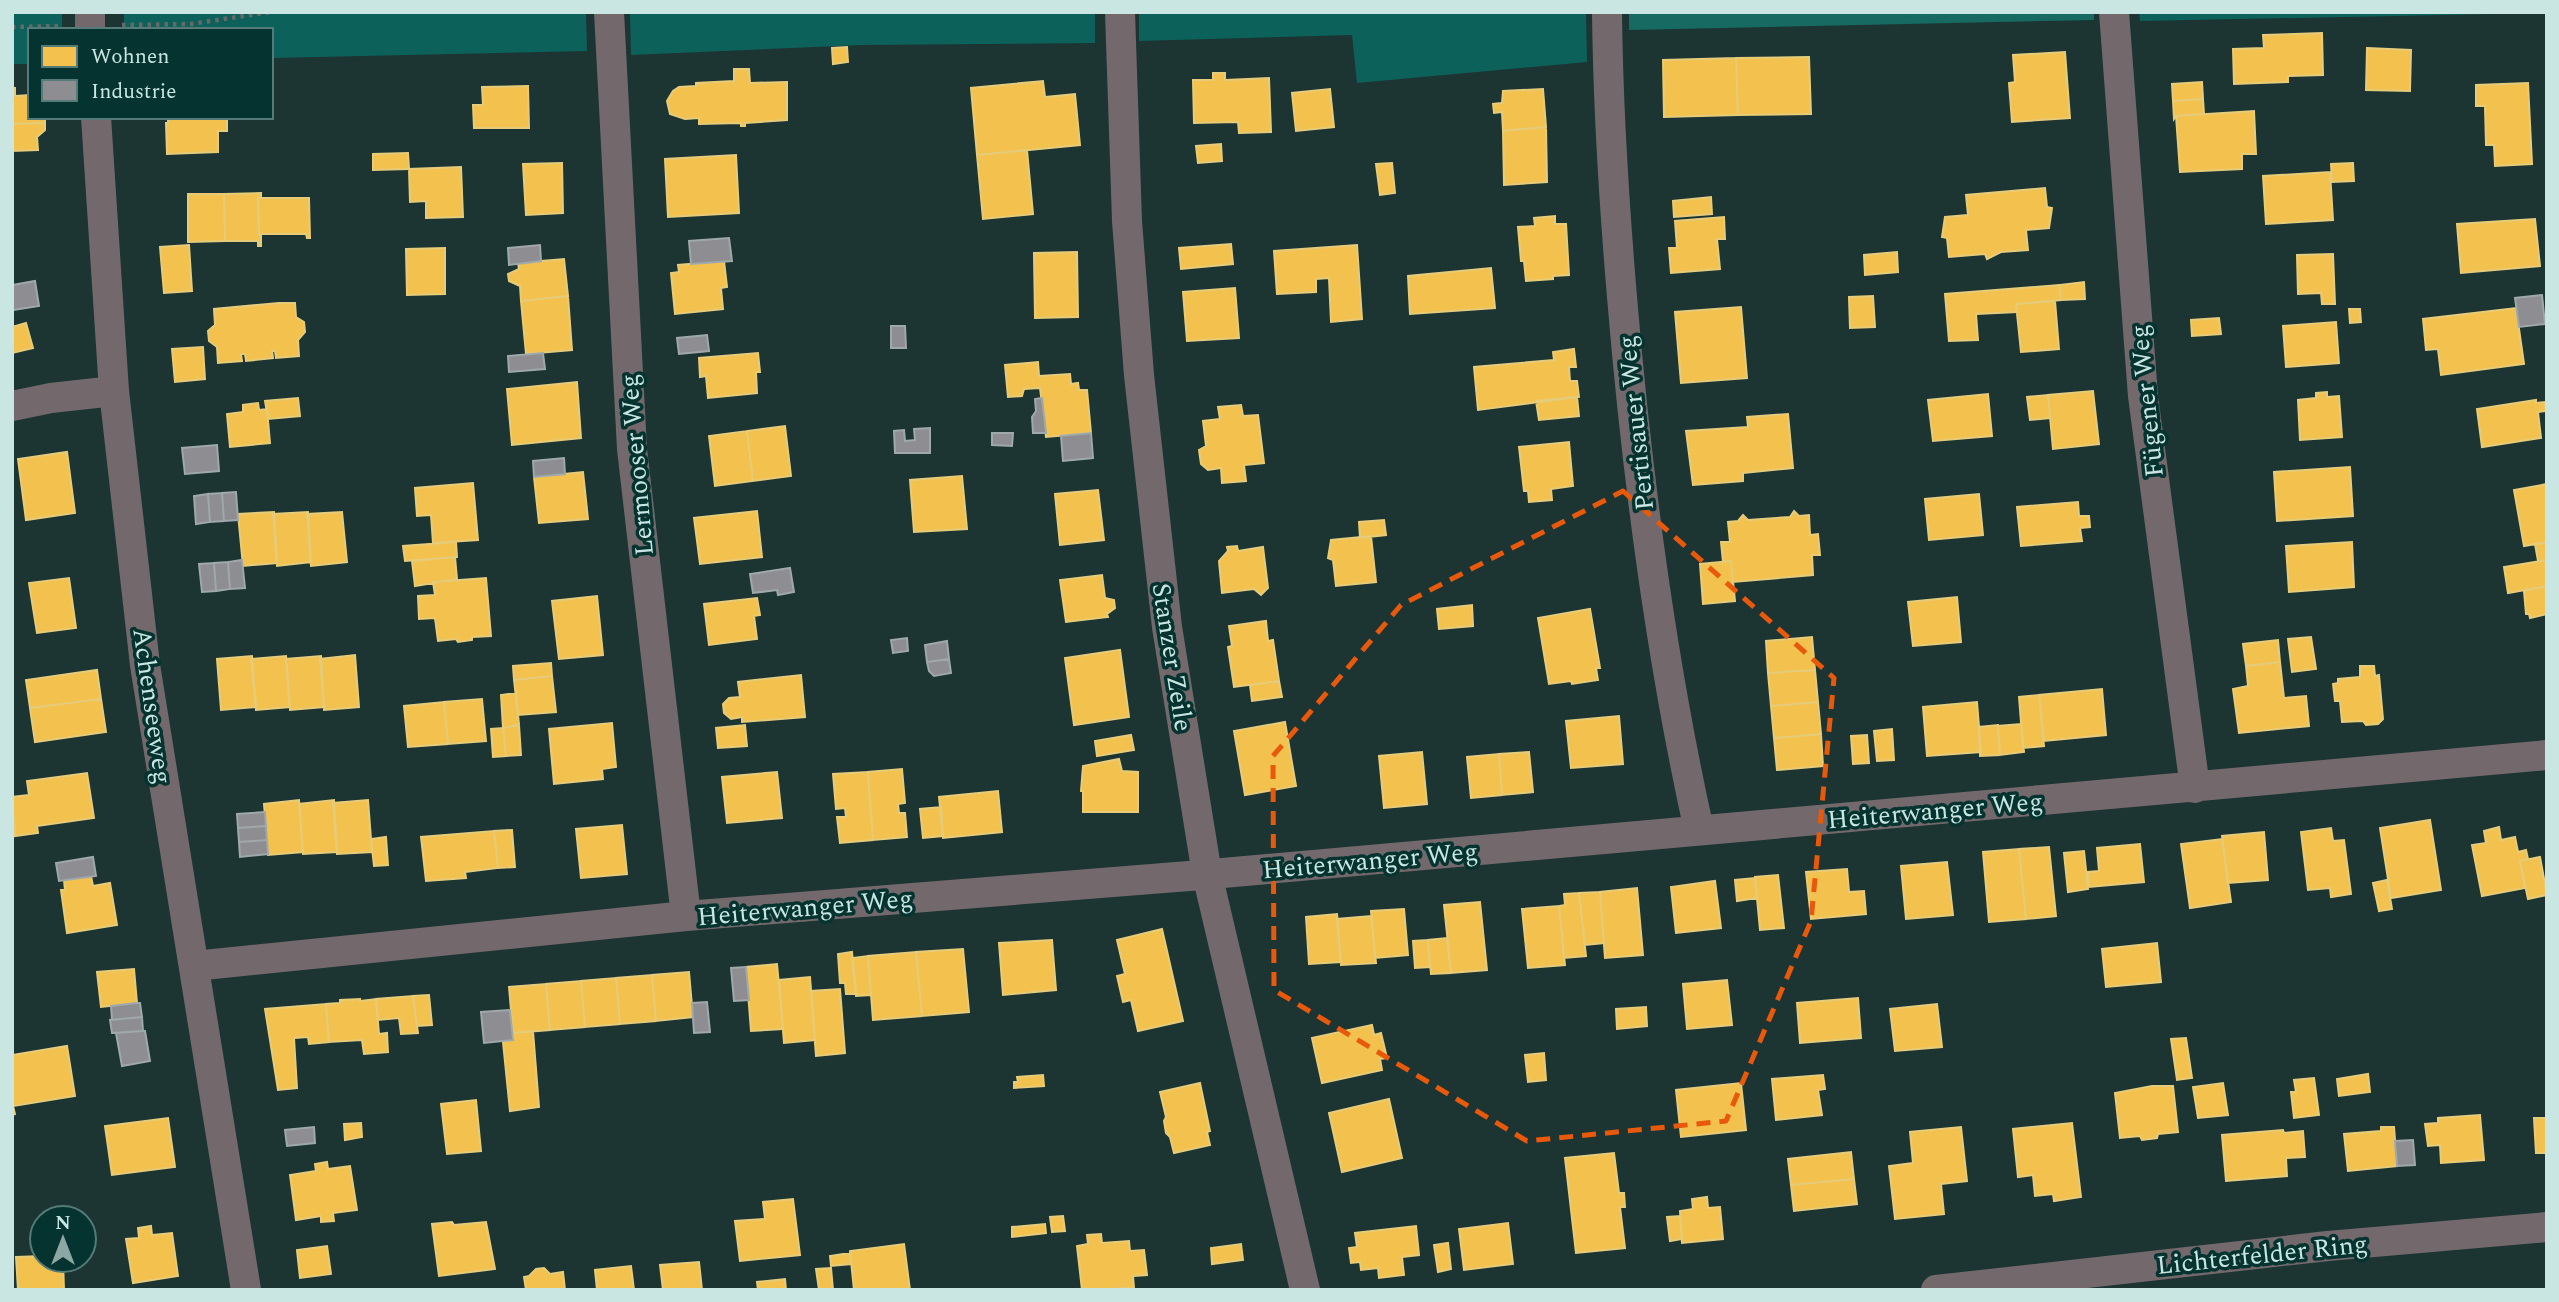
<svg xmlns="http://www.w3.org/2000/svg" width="2559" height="1302" viewBox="0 0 2559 1302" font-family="Spectral,serif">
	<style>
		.green { fill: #0d615b }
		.forest { fill: #176a62 }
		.homes { fill: #f2c14e; stroke: #e6cc7a; stroke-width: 2 }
		.industry { fill: #8d8d92; stroke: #9fa8aa; stroke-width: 2 }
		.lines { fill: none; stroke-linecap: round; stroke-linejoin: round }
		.path { stroke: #686869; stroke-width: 4.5; stroke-dasharray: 3.5 5; stroke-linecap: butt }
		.street { stroke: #73696c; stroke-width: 30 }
		.marked { fill: none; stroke: #e8590c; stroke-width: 5; stroke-dasharray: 14 9; stroke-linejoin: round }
		.labels { text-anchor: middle; stroke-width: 7; stroke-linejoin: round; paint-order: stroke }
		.street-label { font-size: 26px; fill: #cae6e2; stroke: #053430 }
	</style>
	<rect width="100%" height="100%" fill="#1c3432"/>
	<path class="green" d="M12 12H62V30H30V64H12Z
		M124 12H586L587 51 271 58V30H124Z
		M630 12H1095V43L862 45 631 55Z
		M1139 12H1586L1587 62 1357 83 1352 35 1139 41Z
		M2139 12H2547V13L2140 21Z"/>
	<path class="forest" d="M1629 12H2094V20L1629 30Z"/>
	<path class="homes" d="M2322 33 2323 75 2288 76V82L2234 84 2233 49 2264 48 2263 35Z
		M847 47 848 62 833 64 832 48Z
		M2367 48 2411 50 2410 91 2366 90Z
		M2065 52 2070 118 2012 122 2009 83 2015 82 2013 55Z
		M1809 57 1811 114 1738 115 1736 58Z
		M1736 58 1738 115 1664 117 1663 60Z
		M734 69H749L750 83 787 82V120L745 123V126H741V123L699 124V118L685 119 670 114 667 101 673 91 679 87 696 86V83L734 81Z
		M1213 73H1225V80L1269 78 1271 132 1239 133 1238 122 1194 123 1193 80H1213Z
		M1043 81 1045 97 1075 94 1080 145 977 155 971 88Z
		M2202 82 2203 99 2173 101 2172 84Z
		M2528 83 2532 164 2495 166 2494 145H2486L2485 106H2476V85Z
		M528 86 529 128H474L473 105H483L482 87Z
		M12 88H15V96L30 95V117H45V123L12 124Z
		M1330 89 1334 127 1296 131 1292 93Z
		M1543 89 1546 127 1503 131 1502 112 1494 113 1493 104 1502 103 1503 91Z
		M2203 99 2204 114 2176 116 2174 119 2173 101Z
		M2254 111 2256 154H2242V169L2180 172 2176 116Z
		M168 117H227V131H218V152L167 154 166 123H168Z
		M45 123V130L37 137 38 150 12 151V124Z
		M1546 127 1547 182 1504 185 1503 131Z
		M1221 144 1222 161 1198 163 1196 146Z
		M1027 150 1033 214 983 219 977 155Z
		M408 153 409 169 373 170V154Z
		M736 155 739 213 668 217 665 159Z
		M562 163 563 213 526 215 523 164Z
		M1392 163 1395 193 1380 195 1376 164Z
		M2353 163 2354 181 2332 182 2331 164Z
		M461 167 463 217 426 218V201L410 202 409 169Z
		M2330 172 2333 220 2266 224 2263 176Z
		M2045 188 2047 207 2052 208 2049 228 2026 230 2028 250 2001 252 1987 259 1985 254 1949 257 1947 238 1942 237 1945 217 1968 215 1966 195Z
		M261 193V198H258L259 234 261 235V246H258V241H225L224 194Z
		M188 194H224L225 241 188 242Z
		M1711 197 1712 214 1674 217 1673 201Z
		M258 198H309L310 238H307L306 234H259Z
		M1555 216V224H1566L1569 275 1553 276V279L1526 281 1524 261H1521L1518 227 1535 226 1534 218Z
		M1724 217 1725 239H1717L1720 269 1671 273 1669 248H1677L1675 221Z
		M2535 219 2540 266 2461 273 2457 224Z
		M1231 244 1233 264 1181 269 1179 248Z
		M189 245 192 291 164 293 160 247Z
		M1357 245 1362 319 1331 322 1329 278 1316 279V292L1277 294 1274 251Z
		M445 248V294L407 295 406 249Z
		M1077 252 1078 317 1035 318 1034 253Z
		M1897 252 1898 272 1865 275 1864 255Z
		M2333 254 2335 304H2322L2321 293 2298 294 2297 255Z
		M564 259 568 296 521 301 520 286 509 281 508 274 519 269 518 263Z
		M724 261 727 287 721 288 723 309 675 314 671 273 679 272 678 265Z
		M1491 268 1495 308 1410 314 1408 276Z
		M2084 282 2085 299 2061 300 2059 285Z
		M2059 285 2061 300 2016 304 2017 312 1976 314 1978 340 1949 341 1945 294Z
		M1235 288 1239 338 1187 341 1183 292Z
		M568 296 572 350 526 354 521 301Z
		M1873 296 1875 327 1850 328 1849 297Z
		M2055 301 2059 349 2021 352 2016 304Z
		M279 303H295L296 317 304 322 305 332 298 340 299 356 276 358 275 351H272L273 358 246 361 245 354H241L242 361 218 363 217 347 209 341 208 331 215 325 214 309Z
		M1741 307 1747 378 1681 383 1675 312Z
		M2516 308 2524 364 2441 375 2438 349 2426 350 2423 319Z
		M2349 309H2360L2361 322 2350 323Z
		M2219 318 2221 334 2192 336 2191 320Z
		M2336 322 2339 363 2286 367 2283 326Z
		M26 323 33 348 12 353V327Z
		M203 347 205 379 175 382 172 349Z
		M1574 349 1576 367H1569L1570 381H1577L1579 397 1478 410 1474 367 1554 360 1553 352Z
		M758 353 760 372H756L757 393 708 398 706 376 700 377 699 358Z
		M1038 362 1039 376 1070 374 1071 384 1078 383 1079 390H1087L1091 433 1046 437 1040 388 1024 389 1022 396 1008 397 1005 365Z
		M577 382 581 438 512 445 507 389Z
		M2093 391 2099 444 2053 449 2048 395Z
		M2327 392V397L2339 396 2342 437 2300 440 2298 400 2316 398V393Z
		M1988 394 1992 436 1933 441 1928 400Z
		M2048 395 2050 418 2030 420 2027 397Z
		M1577 397 1579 416 1539 420 1536 401Z
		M298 398 300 416 268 419 265 401Z
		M2536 400V403L2545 402 2546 411 2538 412 2541 438 2482 447 2477 409Z
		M258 403 259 410 267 409 270 443 230 447 227 414 243 412V405Z
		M1241 405 1243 416 1258 415 1264 463 1244 465 1246 481 1222 483 1221 468 1208 470 1201 464 1199 450 1206 446 1203 421 1220 419 1218 407Z
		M1788 414 1793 468 1743 473V481L1693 485 1686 431 1748 427 1747 417Z
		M785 426 791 476 753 481 747 431Z
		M747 431 753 481 715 486 709 436Z
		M1569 442 1573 486 1551 489 1552 500 1529 502 1528 491H1524L1519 447Z
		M67 452 75 513 26 520 18 459Z
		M2350 467 2353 516 2277 521 2274 472Z
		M583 472 588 519 539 523 534 477Z
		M962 476 967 529 914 532 910 480Z
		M473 483 478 540 433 543 431 515 417 516 415 488Z
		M2547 484V542L2524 546 2514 490Z
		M1098 490 1104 540 1060 545 1055 494Z
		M1979 494 1983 535 1929 540 1925 499Z
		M2078 502 2079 516H2089L2090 527 2080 528 2082 541 2021 546 2017 507Z
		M757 511 762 557 700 564 694 518Z
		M1794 511 1799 516 1809 515 1810 535 1818 534 1820 555H1812L1813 575 1733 582 1731 561 1723 562 1721 542H1730L1728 522 1738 521 1743 515 1748 520 1790 517Z
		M274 512 277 563 243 566 238 514Z
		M308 512 311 562 277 566 273 514Z
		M342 512 347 562 311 566 307 514Z
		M1384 520 1386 535 1360 538 1359 522Z
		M1371 536 1376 582 1336 586 1333 560 1328 558 1331 540Z
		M456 542 457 557 405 561 403 546Z
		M2352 542 2354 587 2289 592 2286 546Z
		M2547 542V560L2538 561 2535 544Z
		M1237 546 1238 551 1263 547 1268 588 1261 595 1254 589 1222 593 1219 561 1228 551 1227 547Z
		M455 557 457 579 415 586 412 561Z
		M2547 560V586L2508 593 2504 567Z
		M1731 561 1735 601 1703 604 1700 564Z
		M1102 575 1105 598 1114 600 1115 608 1107 614 1108 617 1066 622 1060 580Z
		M69 578 76 628 37 633 29 583Z
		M486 578 491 636 472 637V640L458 642 456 639 438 641 435 618 419 619 418 596 435 595 433 582Z
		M2547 586V614L2530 618 2529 614H2526L2524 591Z
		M597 596 603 655 559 659 552 601Z
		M1957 597 1961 642 1913 646 1908 602Z
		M757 598 760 615 754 616 757 639 709 645 704 604Z
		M1472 605 1473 626 1439 629 1437 609Z
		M1590 609 1600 668H1596L1598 680 1572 684 1571 681 1549 684 1538 618Z
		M1266 621 1268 641 1273 640 1279 681 1234 687 1228 647 1232 646 1229 626Z
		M1812 637 1815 670 1768 673 1766 641Z
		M2311 637 2316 669 2292 672 2288 639Z
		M2278 640 2280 662 2246 666 2243 644Z
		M1120 650 1129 717 1074 725 1065 658Z
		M355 655 359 707 324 710 320 659Z
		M252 656 256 707 221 710 217 659Z
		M286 656 290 707 256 710 251 659Z
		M321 656 324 707 290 710 286 659Z
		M2280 662 2284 698 2306 696 2309 726 2239 733 2233 689 2248 686 2246 666Z
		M551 663 552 676 514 680 513 666Z
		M2360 666H2374L2375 676 2379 675 2383 719 2378 724 2366 725 2363 721 2342 722 2340 701H2335L2333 684 2338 683V679L2360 677Z
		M97 670 101 699 30 708 26 680Z
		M1815 670 1818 702 1771 706 1768 673Z
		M801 675 805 717 742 722V717L731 719 724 713 723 704 729 698 740 697 738 682Z
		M552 676 556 712 518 715 514 680Z
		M1279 681 1282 697 1252 701 1250 685Z
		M2102 689 2106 735 2044 741 2039 695Z
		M516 693 519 725 503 728 501 695Z
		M2039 695 2044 746 2023 748 2019 697Z
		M101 699 106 732 35 742 30 708Z
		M482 699 486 741 448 744 444 702Z
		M444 702 448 744 408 747 404 706Z
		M1818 702 1821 734 1774 738 1771 706Z
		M1977 702 1981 752 1927 756 1923 707Z
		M1619 716 1623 764 1571 768 1566 721Z
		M1285 722 1296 786 1245 795 1234 731Z
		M612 723 616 767 602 769 603 779 554 784 549 729Z
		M2021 724 2024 752 2000 755 1998 726Z
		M519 725 521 755 506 756 503 728Z
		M745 725 747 746 718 748 716 728Z
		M1998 725 2000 755 1980 756 1979 727Z
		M503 728 506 756 493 757 491 729Z
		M1892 729 1894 760 1877 761 1874 731Z
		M1821 734 1823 766 1777 770 1774 738Z
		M1131 735 1134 750 1097 756 1095 741Z
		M1867 735 1869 763 1853 764 1851 736Z
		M1422 752 1427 804 1384 808 1379 756Z
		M1529 752 1533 792 1502 795 1499 754Z
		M1499 754 1502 795 1471 798 1467 757Z
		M1119 759 1122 771 1138 772V812H1083V791H1081L1083 766Z
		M902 769 905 803 898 804 899 813H905L907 837 873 840 868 772Z
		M777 772 782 818 727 823 722 777Z
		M868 772 873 840 840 843 837 817H846L845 808 836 809 833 774Z
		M87 773 94 818 37 826 38 833 15 836 12 797 29 795 27 781Z
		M998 791 1002 832 943 838 939 797Z
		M299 800 303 852 268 855 264 804Z
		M334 800 337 852 303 854 299 804Z
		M368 800 372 852 337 854 333 803Z
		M941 807 943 836 923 838 920 809Z
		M2430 820 2441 890 2391 898 2380 828Z
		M622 825 627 874 581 878 576 829Z
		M2499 827 2501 840 2515 837 2518 852 2526 850 2528 859 2520 861 2525 888 2482 896 2472 845 2486 843 2484 831Z
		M2331 828 2333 841 2344 840 2351 894 2331 897 2330 888 2308 890 2301 832Z
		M512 830 515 867 498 868 494 831Z
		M494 831 498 868 465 872 466 878 426 881 421 837Z
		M2264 832 2268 880 2228 883 2222 836Z
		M386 837 388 865 374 866 371 839Z
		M2222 839 2231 902 2190 908 2181 844Z
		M2140 844 2144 882 2089 887 2088 872 2099 871 2097 848Z
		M2049 847 2056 916 2026 919 2019 849Z
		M2019 849 2026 919 1989 922 1983 852Z
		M2084 851 2088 889 2068 892 2064 853Z
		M2540 857 2547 895 2528 899 2520 861Z
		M1947 862 1953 915 1906 919 1901 866Z
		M1847 869 1849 892 1864 891 1866 914 1811 919 1806 872Z
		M1778 875 1784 928 1760 930 1755 877Z
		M91 876 93 886 110 883 117 925 67 933 61 890H65L64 880Z
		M1755 878 1757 898 1737 901 1735 880Z
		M2387 880 2392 909 2379 911 2373 883Z
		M1715 881 1721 928 1676 933 1671 887Z
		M1637 888 1643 955 1605 958 1600 892Z
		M1600 892 1604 943 1585 945 1579 893Z
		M1579 893 1586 956 1564 958 1559 906 1565 905 1564 894Z
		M1480 902 1487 970 1451 973 1444 905Z
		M1559 906 1565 965 1528 968 1522 909Z
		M1404 909 1408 955 1375 958 1371 911Z
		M1337 914 1341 962 1309 964 1306 917Z
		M1371 916 1376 963 1341 965 1337 919Z
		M1162 929 1183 1021 1138 1031 1131 1000 1123 1002 1117 976 1125 974 1117 940Z
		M1447 938 1451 973 1431 974 1428 940Z
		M1052 940 1056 990 1003 995 999 943Z
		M1428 940 1430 967 1415 968 1413 941Z
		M2157 943 2161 982 2106 987 2102 949Z
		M963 949 969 1012 922 1016 916 952Z
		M852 952 856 994H846L845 983H840L838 954Z
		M916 952 922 1016 873 1020 868 956Z
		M868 956 871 995 856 996 852 958Z
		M777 964 783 1029 751 1031 746 967Z
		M134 969 137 1003 101 1007 97 972Z
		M689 972 693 1017 656 1021 652 975Z
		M652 975 656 1021 620 1024 616 978Z
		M810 977 815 1040 784 1043 779 980Z
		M616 978 620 1024 585 1027 581 981Z
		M1727 980 1732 1025 1687 1029 1683 984Z
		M581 981 585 1027 550 1030 546 984Z
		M546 984 550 1030 513 1033 509 987Z
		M840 989 845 1053 816 1056 811 991Z
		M429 995 432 1025 417 1026 413 996Z
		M413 996 418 1033 401 1034 399 1018 378 1020 376 999Z
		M1858 998 1861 1038 1800 1043 1797 1003Z
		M360 999V1001L376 999 379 1034 387 1033 388 1052 364 1054 362 1040 329 1042 326 1004 340 1003V1000Z
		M326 1004 329 1042 309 1044 308 1037 294 1038 297 1088 278 1090 265 1009Z
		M1937 1004 1942 1047 1895 1051 1890 1009Z
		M1646 1007 1647 1026 1617 1029 1616 1009Z
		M1372 1025 1374 1035 1381 1033 1387 1058 1380 1059 1382 1070 1322 1083 1312 1038Z
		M533 1031 539 1107 510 1111 503 1042 513 1040V1033Z
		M2186 1038 2192 1078 2177 1080 2171 1039Z
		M67 1046 75 1096 13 1106 15 1114 12 1115V1055Z
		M1544 1053 1546 1080 1528 1082 1525 1055Z
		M2368 1074 2370 1092 2339 1096 2337 1079Z
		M1043 1075 1044 1086 1014 1088V1082H1018L1017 1077Z
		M1823 1075 1825 1089 1818 1090 1822 1115 1776 1120 1772 1079Z
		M2314 1078 2319 1115 2294 1118 2291 1092H2296L2294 1080Z
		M1200 1083 1210 1131 1207 1132 1210 1145 1174 1153 1170 1137 1166 1133 1164 1121 1166 1117 1160 1092Z
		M1741 1083 1746 1130 1681 1137 1676 1090Z
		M2223 1083 2228 1115 2198 1118 2193 1087Z
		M2152 1086H2173L2178 1132 2158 1134 2157 1138 2142 1140 2140 1136 2120 1138 2115 1093Z
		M1389 1099 1402 1158 1342 1172 1329 1113Z
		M476 1100 481 1151 447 1154 441 1104Z
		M2480 1115 2484 1160 2441 1163 2440 1145 2428 1146 2425 1124 2438 1123V1118Z
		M168 1118 175 1167 112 1175 105 1126Z
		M2534 1118H2547V1153H2536Z
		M361 1123 362 1137 345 1140 344 1124Z
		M2072 1123 2081 1197 2054 1201 2053 1194 2035 1196 2033 1175 2018 1177 2013 1129Z
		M1961 1127 1967 1181 1941 1184 1944 1214 1895 1219 1889 1166 1913 1163 1910 1132Z
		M2381 1127H2394L2397 1166 2348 1171 2344 1134 2381 1131Z
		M2283 1130 2284 1133 2303 1131 2305 1157 2286 1158 2287 1176 2226 1181 2222 1135Z
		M1851 1152 1854 1179 1791 1185 1788 1159Z
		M1614 1153 1619 1193H1624L1625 1207H1620L1625 1248 1576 1253 1565 1158Z
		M327 1162 328 1169 350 1166 357 1210 333 1213 334 1221 321 1222V1216L296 1220 290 1175 316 1171 315 1164Z
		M1854 1179 1857 1204 1794 1211 1791 1185Z
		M1707 1197 1708 1208 1720 1207 1723 1239 1682 1243 1680 1211 1693 1209 1692 1199Z
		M793 1199 800 1255 740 1261 735 1221 765 1219 763 1202Z
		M1063 1216 1065 1231 1052 1232 1050 1217Z
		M1680 1216 1682 1239 1670 1241 1667 1217Z
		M452 1222 454 1225 486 1222 495 1269 439 1276 432 1224Z
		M1508 1223 1513 1264 1464 1270 1459 1229Z
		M1045 1224 1046 1233 1012 1237V1227Z
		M151 1226 152 1235 172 1233 178 1276 133 1283 126 1239 139 1238 138 1228Z
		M1416 1226 1419 1255 1402 1257 1404 1275 1379 1278 1378 1268 1361 1270 1360 1262 1351 1263 1349 1248 1357 1247 1355 1233Z
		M1101 1234 1102 1243 1129 1241 1130 1251 1144 1250 1147 1275 1133 1276 1134 1288 1082 1290 1077 1246 1088 1244 1087 1235Z
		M1448 1243 1451 1269 1438 1272 1434 1245Z
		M904 1244 910 1290H854L850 1251Z
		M1241 1244 1243 1260 1212 1264 1211 1248Z
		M327 1246 331 1274 300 1278 297 1250Z
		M850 1253 851 1264 831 1266 830 1256Z
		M42 1256V1260H63L64 1290H18L16 1257Z
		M699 1262 702 1290H663L660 1265Z
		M631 1266 634 1290H597L595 1270Z
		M544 1268 550 1274 563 1272 565 1290H526L524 1277 529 1276 536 1269Z
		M831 1268 833 1290H819L816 1269Z
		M785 1279 786 1290H758L757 1282Z"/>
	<path class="industry" d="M729 238 732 261 691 264 689 241Z
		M540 245 541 261 509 265 508 248Z
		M35 281 39 306 13 310 12 285Z
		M2542 295 2545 324 2519 327 2515 298Z
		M891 326H905L906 348H891Z
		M707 335 709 351 679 354 677 338Z
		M543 353 545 369 509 372 508 356Z
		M1042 398 1046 433H1033L1032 417 1036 411 1035 399Z
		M930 428V453H895L894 431 904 430 905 441 915 440 914 429Z
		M992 433H1013L1012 446 992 445Z
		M1091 433 1093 458 1063 461 1061 436Z
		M217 445 219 471 185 474 182 448Z
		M564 458 565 474 534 477 533 461Z
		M236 492 238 520 224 521 222 493Z
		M222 493 224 521 210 522 208 494Z
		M208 494 210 522 196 524 194 496Z
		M242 560 245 588 230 589 228 562Z
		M228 562 230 589 216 591 214 563Z
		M214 563 216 591 202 592 199 564Z
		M790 568 794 592 778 595 777 590 753 593 750 574Z
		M907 638 908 651 893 653 891 640Z
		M947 641 949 659 927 662 925 645Z
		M949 659 951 673 934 676 929 671 927 662Z
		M265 812 266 826 238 828 237 814Z
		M266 826 267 840 239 842 238 828Z
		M267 840 268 854 240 857 239 842Z
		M93 857 96 876 59 881 56 863Z
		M746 967 749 1000 734 1001 731 968Z
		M707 1002 710 1032 694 1033 692 1003Z
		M137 1003H140L142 1017 112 1020 111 1006Z
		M510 1010 513 1040 484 1043 481 1012Z
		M142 1017 143 1031 112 1033 110 1020Z
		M143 1031H145L150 1061 122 1066 116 1033Z
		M314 1127 315 1143 287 1146 285 1130Z
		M2413 1140 2415 1165 2397 1166 2395 1141Z"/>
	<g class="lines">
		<path class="path" d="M122 25 191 24 270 12
			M12 27 60 26"/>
		<path class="street" d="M90 12V30
			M609 12 632 449 686 916
			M1120 12 1127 221 1139 375 1167 627 1207 874 1305 1290
			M1607 12C1608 108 1614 202 1622 297 1637 477 1660 654 1699 830
			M2114 12 2143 396 2195 788
			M96 117 114 391 145 665 246 1290
			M12 406 51 398 114 391
			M194 966 686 916 1189 876 2547 755
			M1936 1290 2328 1246 2547 1227"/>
	</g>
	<path class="marked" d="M1623 491 1834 678 1811 921 1726 1121 1527 1141 1274 990 1273 756 1401 605Z"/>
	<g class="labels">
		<g class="street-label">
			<text transform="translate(2146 401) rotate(-96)" y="9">Fügener Weg</text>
			<text transform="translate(1635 423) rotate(-96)" y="9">Pertisauer Weg</text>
			<text transform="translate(636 465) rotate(-95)" y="9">Lermooser Weg</text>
			<text transform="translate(1173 657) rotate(81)" y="9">Stanzer Zeile</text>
			<text transform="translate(153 706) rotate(82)" y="9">Achenseeweg</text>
			<text transform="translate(1935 810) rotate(-5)" y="9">Heiterwanger Weg</text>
			<text transform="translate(1370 860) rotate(-5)" y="9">Heiterwanger Weg</text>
			<text transform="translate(805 907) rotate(-5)" y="9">Heiterwanger Weg</text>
			<text transform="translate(2262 1254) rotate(-6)" y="9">Lichterfelder Ring</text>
		</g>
	</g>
	<rect width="2559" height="1302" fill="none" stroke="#cae6e2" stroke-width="28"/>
	<rect x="28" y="28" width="245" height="91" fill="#053430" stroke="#547b77" stroke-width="2"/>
	<rect x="42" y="46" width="35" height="21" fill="#f2c14e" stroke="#547b77" stroke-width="2"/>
	<text x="91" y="63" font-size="21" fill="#cae6e2">Wohnen</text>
	<rect x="42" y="80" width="35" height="21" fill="#8d8d92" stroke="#547b77" stroke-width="2"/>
	<text x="91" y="98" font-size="21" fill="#cae6e2">Industrie</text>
	<g transform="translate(63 1239)"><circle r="33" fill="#053430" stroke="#547b77" stroke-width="2"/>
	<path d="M0-5L12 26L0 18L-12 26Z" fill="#8da8a4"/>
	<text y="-10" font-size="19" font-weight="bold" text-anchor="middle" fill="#cae6e2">N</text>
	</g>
</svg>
